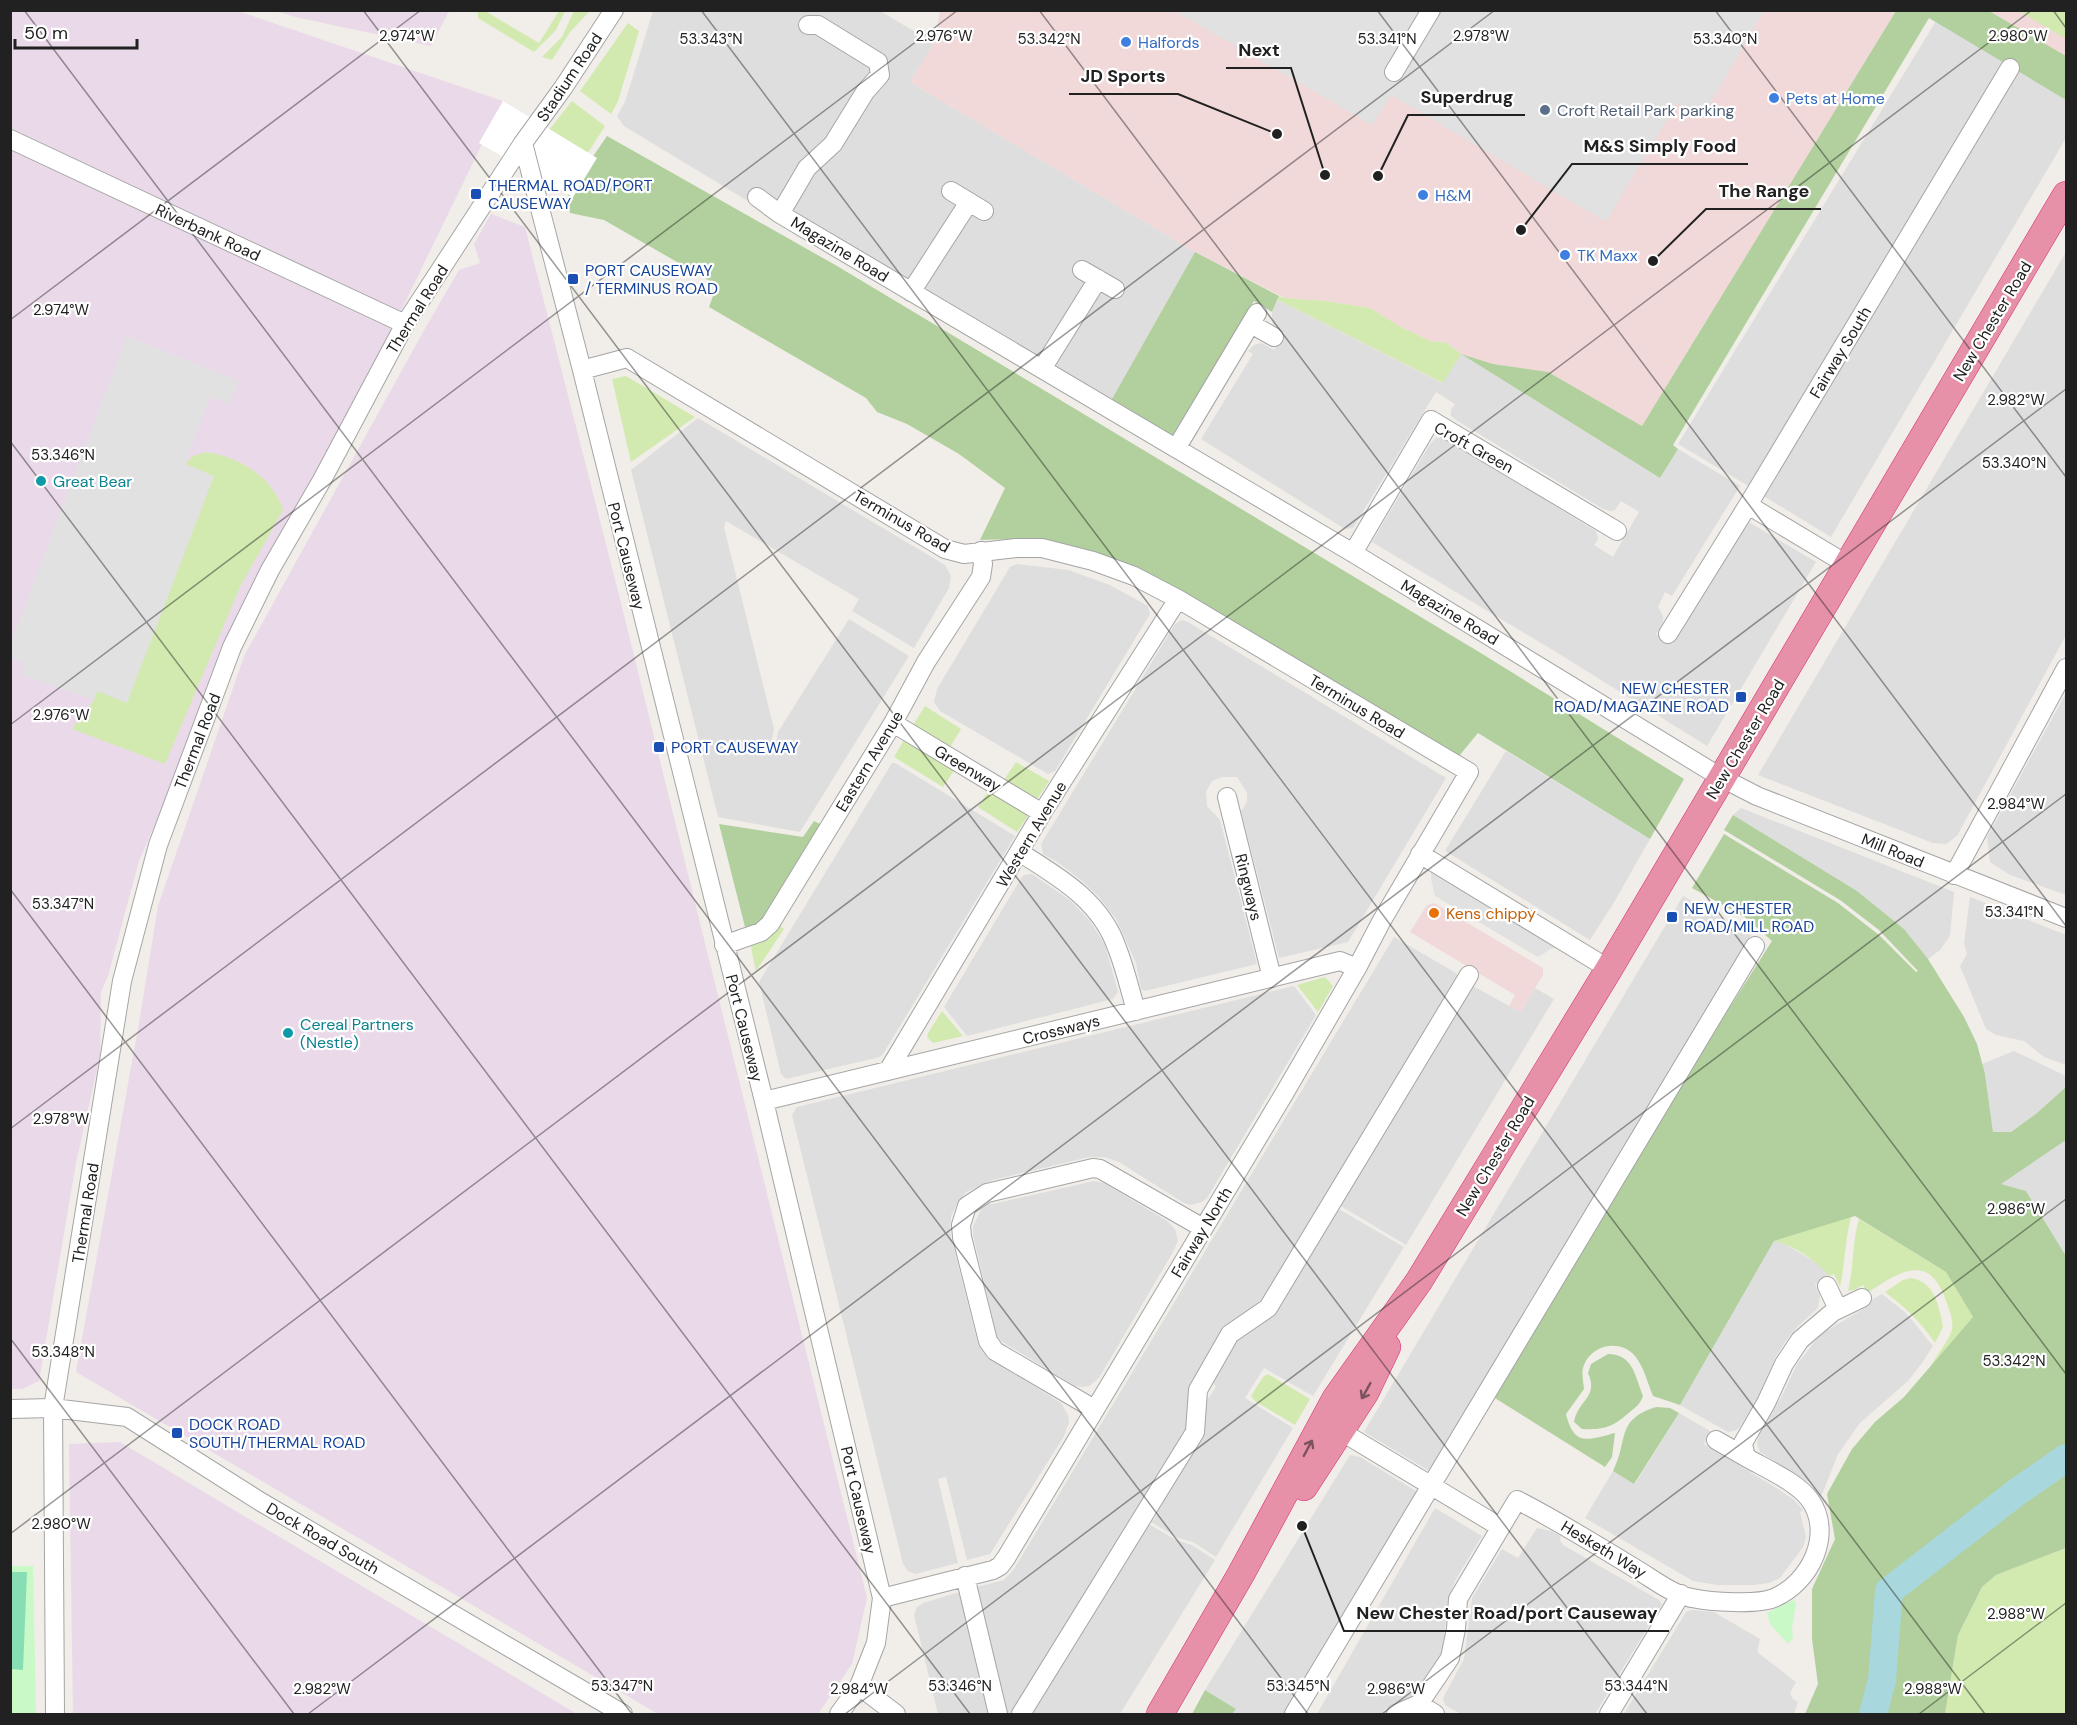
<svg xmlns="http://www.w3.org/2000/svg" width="2077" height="1725" viewBox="0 0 2077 1725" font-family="'DM Sans',sans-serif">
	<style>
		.residential { fill: #dfdede }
		.commercial { fill: #f1d8d9 }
		.industrial { fill: #eadae9 }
		.grass { fill: #d2eaaf }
		.forest { fill: #b1d09d }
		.park { fill: #c8f9c7 }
		.pitch { fill: #87deb4 }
		.parking { fill: #e1e1e1 }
		.pier { fill: #fff }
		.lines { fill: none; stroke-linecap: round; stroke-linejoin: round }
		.river { stroke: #a9d7de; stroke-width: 28 }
		.minor-casing { stroke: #a5a5a5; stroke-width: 20 }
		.highway-casing { stroke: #d92b77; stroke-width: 28 }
		.minor { stroke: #fff; stroke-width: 18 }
		.highway { stroke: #e791a9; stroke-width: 27 }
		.oneway { stroke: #7a535e }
		.ticks { fill: none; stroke: #212121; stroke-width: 1.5; stroke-opacity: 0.45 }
		.shop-dot { fill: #3f7fe0; stroke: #fff; stroke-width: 2 }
		.service-dot { fill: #5c6f8a; stroke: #fff; stroke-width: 2 }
		.transit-dot { fill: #1a4fb4; stroke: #fff; stroke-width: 2 }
		.culture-dot { fill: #0f9aa8; stroke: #fff; stroke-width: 2 }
		.food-dot { fill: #e8710a; stroke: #fff; stroke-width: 2 }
		.labels { text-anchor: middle; stroke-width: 4.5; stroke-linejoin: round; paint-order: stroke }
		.shop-label { font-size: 16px; fill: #366cbe; stroke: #fff; text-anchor: start }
		.street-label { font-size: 16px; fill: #212121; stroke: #fff }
		.service-label { font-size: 16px; fill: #4e5e75; stroke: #fff; text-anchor: start }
		.transit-label { font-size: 16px; fill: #164399; stroke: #fff; text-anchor: start }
		.culture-label { font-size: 16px; fill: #0d838f; stroke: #fff; text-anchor: start }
		.food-label { font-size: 16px; fill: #c56008; stroke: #fff; text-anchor: start }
		.ticks-label { font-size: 15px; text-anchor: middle; fill: #212121; stroke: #fff; stroke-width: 4.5; stroke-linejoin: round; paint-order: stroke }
		.leader { fill: none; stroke: #212121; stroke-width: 2 }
		.callout-dot { fill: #212121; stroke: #fff; stroke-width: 2 }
		.callout-label { font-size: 18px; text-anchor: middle; font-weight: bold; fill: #212121; stroke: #fff; stroke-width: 4.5; stroke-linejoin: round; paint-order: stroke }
	</style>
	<rect width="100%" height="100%" fill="#f1ede8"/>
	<path class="residential" d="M653 11H880L934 43 910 82 1195 252 1112 399 768 197 761 209 624 126 617 116 625 102Z
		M1936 21 2005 63 1750 487 1678 444Z
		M2018 71 2066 100V138L1831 537 1762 495Z
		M2066 252V635L1957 836 1946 844 1933 843 1758 775Z
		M1278 300 1442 383 1461 354 1660 478 1678 449 1740 486 1672 596 1665 592 1658 607 1663 616V621L1662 626 1656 634 1672 644 1747 521 1816 562 1707 746 1556 652 1372 542 1430 444 1436 438H1443L1596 531 1598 539 1594 545 1613 557 1639 512 1621 501 1615 510 1610 511 1603 509 1456 420 1451 416V410L1455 404 1436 392 1353 528 1345 529 1201 439 1253 354 1248 351 1254 345 1261 343 1274 350 1285 333 1273 324 1272 318V312Z
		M698 418 945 565 951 576 949 588 914 648 852 611 859 599 726 521 724 527 774 729 770 749H775L778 732 849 619 909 656 800 832 718 817 631 470Z
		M1017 564 1068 570 1110 585 1148 606 1150 614 1055 771 1048 774 940 711 934 702 937 689 1010 567Z
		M1182 620 1188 622 1446 778 1348 942 1279 958 1241 811 1247 802V793L1237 777H1222L1212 781 1206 792 1207 806 1220 820 1257 964 1145 991 1141 989 1136 963 1116 919 1098 896 1081 880 1056 861 1043 854 1041 844 1175 624Z
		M2066 693V895L2010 875 1990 862 1987 837Z
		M1506 751 1650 839 1613 904 1590 940 1445 851Z
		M892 763H895L1015 836 883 1054 880 1057 786 1079 781 1074 759 982Z
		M1741 808 1954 892 1950 936 1940 950 1928 959 1904 929 1857 891 1733 815Z
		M1032 874 1071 901 1090 921 1105 945 1118 992 1113 999 967 1036 944 1007 1020 880 1024 875Z
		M1683 896 1751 935 1431 1472 1364 1432Z
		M1970 897 2066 935V1065L2044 1057 2024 1041 1996 1035 1986 1029 1960 966 1967 954 1964 943Z
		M1394 937 1456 973 1459 980 1267 1302 1231 1324 1186 1435 1018 1714H1004L973 1588 1004 1580 1014 1569Z
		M1294 986 1316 1015 1207 1198 1202 1202 1190 1205 1184 1203 1119 1162 1104 1157H1089L993 1180 966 1192 957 1204 951 1216 950 1233 978 1344 989 1358 1061 1403 1068 1415 1069 1422 1064 1436 990 1554 967 1560 946 1477 938 1479 958 1563 915 1574 908 1571 903 1564 792 1115 797 1107Z
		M1473 986 1520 1012 1535 988 1554 999 1406 1245 1339 1205 1464 993Z
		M2014 1051 2066 1076V1087L2037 1113 2011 1132H1993L1985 1074 1982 1064Z
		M2066 1140V1256L2026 1191 2000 1184Z
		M1094 1181 1104 1183 1167 1221 1175 1229 1178 1241 1173 1252 1099 1378 1089 1386 1082 1387 1075 1386 1001 1341 997 1336 973 1235V1226L981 1210 988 1205Z
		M1337 1208 1404 1247 1313 1396 1264 1368 1245 1398 1293 1428 1216 1557 1193 1542 1178 1538 1148 1520 1149 1518 1154 1520 1158 1512 1154 1509 1206 1398H1209L1216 1386 1209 1382 1227 1348Z
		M1774 1241 1782 1242 1820 1265 1829 1276 1815 1284 1820 1296 1818 1308 1797 1327 1785 1342 1775 1358 1757 1399 1740 1427 1734 1431 1728 1432 1680 1405Z
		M1882 1294 1906 1313 1933 1346 1922 1363 1908 1381 1860 1423 1838 1454 1821 1497 1810 1483 1760 1452 1757 1444 1759 1435 1783 1394 1797 1364 1821 1334 1870 1305 1869 1301Z
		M1679 1413 1710 1431 1704 1444 1778 1489 1793 1499 1803 1510 1800 1512 1806 1537 1803 1547 1780 1578 1769 1583 1754 1585H1717L1693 1581 1585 1518 1613 1471 1635 1484Z
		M1350 1455 1360 1457 1419 1493 1285 1714H1232L1236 1709 1205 1690Z
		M1435 1508 1482 1536 1456 1579 1449 1595 1442 1653 1424 1684 1414 1695 1386 1709 1381 1714H1317Z
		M1147 1523 1176 1540 1192 1545 1215 1560 1120 1714H1027Z
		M1537 1528 1551 1531 1561 1536 1560 1540 1563 1545 1659 1600 1662 1604 1595 1714H1461L1445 1705 1443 1698 1464 1659 1472 1598 1502 1549 1518 1558Z
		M963 1591 993 1714H938L914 1615 917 1607 923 1603Z
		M1692 1610 1714 1612 1760 1639 1757 1652 1796 1682 1790 1693 1793 1699 1798 1702 1794 1714H1624L1686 1612Z"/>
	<path class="commercial" d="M940 11H1896L1642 426 1548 372 1493 364 1461 354 1447 343 1430 341 1399 326 1370 308 1326 301 1285 298 1195 252 910 82 934 43Z
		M1989 11H2066V56Z
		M1434 903 1543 968V975L1520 1012 1509 1006 1515 995 1410 932 1427 905Z"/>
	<path class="industrial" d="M10 11H238L503 101 185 755 139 861 108 976 101 992 100 1056 76 1163 39 1381 22 1389H11Z
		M276 11H449L431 46 295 17Z
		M491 214 525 227 619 595 867 1598 852 1664 818 1714H658L76 1372 139 1023 158 906 244 656 423 332 459 270 480 263 474 244Z
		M120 1442 577 1714H73L69 1444Z"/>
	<path class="grass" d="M478 11H485L539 43 559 11H565L556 30 534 52 478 18Z
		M574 11H590L570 32 552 60 542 57 562 37Z
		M2019 11H2066V39Z
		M628 23 639 31 618 101 611 114 580 91Z
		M572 101 605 126 563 192 553 187 547 188 539 153 549 130Z
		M1279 296 1285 298 1326 301 1370 308 1399 326 1430 341 1447 343 1461 354 1443 383 1278 300Z
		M626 376 695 417 631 462 612 379Z
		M206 452C239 457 272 476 283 510L240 587 165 764 72 729 94 700 97 691 127 702 213 476 185 464 193 456Z
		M925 706 961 729 950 747 913 725Z
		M905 738 955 769 943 787 894 757Z
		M1016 762 1049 781 1038 798H1033L1004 780Z
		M990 789 1029 814 1017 832 978 807Z
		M779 925 784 929 756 971 750 943Z
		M1325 977 1333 986 1318 1012 1297 985Z
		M942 1011 963 1036 933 1043 927 1037 928 1033Z
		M1851 1217C1845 1240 1845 1264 1840 1287L1834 1274 1829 1276C1817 1261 1794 1245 1774 1241Z
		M1859 1219 1946 1272 1973 1317 1931 1366C1936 1356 1950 1339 1952 1329 1954 1320 1948 1307 1945 1298 1928 1250 1895 1275 1867 1293L1863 1285 1854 1290 1848 1291C1854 1267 1852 1242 1859 1219Z
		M1911 1278C1935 1282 1939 1306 1943 1327L1935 1343C1920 1321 1906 1308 1885 1292L1903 1280Z
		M1268 1374 1310 1399 1295 1425 1255 1401 1251 1396 1263 1377Z
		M2066 1548V1714H1945L1958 1635 1982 1587 1996 1575Z"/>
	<path class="forest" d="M1896 11H1989L2066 56V100L1929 18 1673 445 1678 449 1660 478 1461 354 1493 364 1548 372 1642 426Z
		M607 136 837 266 1047 392 1479 652 1684 779 1650 839 1478 733 1459 756 1317 673 1245 628 1135 568 1094 552 1039 538 980 540 1005 488 959 454 907 424 877 412 866 398 709 307 717 285 604 220 570 213 568 193Z
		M1195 252 1279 296 1272 312 1254 301 1172 436 1112 399Z
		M1733 815 1857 891 1904 929 1928 959 1964 1017 1977 1044 1985 1074 1993 1132H2011L2037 1113 2066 1087V1140L2001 1184 2026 1191 2066 1256V1548L1996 1575 1982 1587 1958 1635 1945 1714H1805L1818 1684 1812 1639V1589L1835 1539 1827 1494 1852 1449 1875 1422 1904 1397 1973 1317 1946 1272 1855 1216 1774 1241 1680 1405 1653 1396C1648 1384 1644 1367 1635 1356 1621 1339 1592 1344 1584 1365 1581 1372 1583 1380 1584 1389L1566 1414C1574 1447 1588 1440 1615 1433L1612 1457 1605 1467 1495 1398 1690 1070 1772 941 1745 917 1692 888 1724 834 1838 903 1879 935 1916 972 1918 971 1879 930 1840 900 1724 830Z
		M814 821 820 824 759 924 745 927 719 824 803 837Z
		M1608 1354C1633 1354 1635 1376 1643 1396 1640 1404 1637 1406 1631 1411 1613 1427 1605 1430 1582 1429L1574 1422C1578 1400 1599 1397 1588 1373L1591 1364Z
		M1656 1407 1670 1408 1679 1413 1634 1484 1613 1471C1629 1440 1615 1420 1656 1407Z
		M1205 1690 1236 1709 1232 1714H1192Z"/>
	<path class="park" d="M11 1566H33L36 1714H11Z
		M1793 1600 1796 1603 1792 1628 1793 1638 1788 1644 1770 1624 1767 1613Z"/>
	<path class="pitch" d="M11 1572H27L23 1670 11 1669Z"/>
	<path class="parking" d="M1175 11H1764L1702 117 1677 103 1606 222 1391 95 1372 125Z
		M127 336 239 381 229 404 210 397 185 464 214 476 127 703 97 691 94 700 21 675 25 663 10 657 11 643Z
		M1431 871 1558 947 1551 949 1538 957 1435 896 1431 879Z"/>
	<path class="pier" d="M503 101 597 158 573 197 479 143Z"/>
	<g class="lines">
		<path class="river" d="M1873 1714 1882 1680 1889 1591 2017 1492 2066 1458"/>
		<g class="minor-casing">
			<path id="minor" d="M1394 72 1431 10
				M10 139 405 324
				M523 143 582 370 764 1101 882 1598 876 1643 859 1686 839 1714
				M951 191 984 211
				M757 197 780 214 1353 553 1722 778 1757 796 2066 918
				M780 214 807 168 833 144 865 92 880 75 878 62 818 25H808
				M1082 270 1115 289
				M911 292 969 202
				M1251 324 1274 337
				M1042 369 1098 279
				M582 370 627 358 945 549 964 554 1016 548H1042L1093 561 1134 576 1178 599 1469 772 1381 922 1357 968 1284 1094 1006 1558 1000 1566 993 1570 882 1598
				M1177 447 1257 313
				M1748 505 1848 565
				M1353 553 1431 420 1617 531
				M1668 634 1748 505 2010 68
				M893 723 1042 813
				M1227 797 1272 978
				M1019 852C1059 877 1101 901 1117 948 1125 968 1130 990 1136 1011
				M1420 854 1609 969
				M1954 875 2066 668
				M724 945 761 932 770 924 893 723 926 662 981 577 983 564 981 551
				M888 1071 1042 813 1178 599
				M764 1101 1340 961 1357 968
				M1827 1286 1838 1309
				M10 1409 53 1408 127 1417 261 1502 623 1714
				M1094 1409 995 1351 988 1341 962 1237 961 1225 967 1206 987 1193 1093 1168 1100 1169 1203 1228
				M1332 1426 1500 1527
				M1716 1440 1749 1459
				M965 1576 998 1714
				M859 1686 896 1714
				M1419 1704 1435 1714
				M55 1714 53 1408 122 981 158 845 232 647 270 570 322 480 405 324 523 143 563 88 614 10
				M1021 1714 1195 1432 1198 1390 1230 1334 1268 1308 1469 975
				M1294 1714 1755 946
				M1396 1714 1419 1704 1450 1658 1456 1629 1458 1599 1517 1500C1558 1521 1597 1545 1636 1569 1653 1579 1673 1595 1692 1598 1711 1602 1757 1605 1774 1598 1810 1583 1834 1534 1810 1500 1798 1483 1767 1469 1749 1459L1745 1454 1743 1443 1766 1403 1784 1364 1800 1340 1833 1312 1862 1298
				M1609 1714 1681 1594"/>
		</g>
		<g class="highway-casing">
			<path id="highway" d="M1304 1487 1365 1393 1387 1347
				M1160 1714 1241 1574 1336 1398 1419 1281 1609 969 2066 195"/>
		</g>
		<use href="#minor" class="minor"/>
		<use href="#highway" class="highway"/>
	</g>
	<defs><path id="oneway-shaft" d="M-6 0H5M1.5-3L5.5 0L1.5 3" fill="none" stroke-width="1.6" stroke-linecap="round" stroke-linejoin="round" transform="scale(1.5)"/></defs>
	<g class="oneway">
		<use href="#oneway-shaft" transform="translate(1366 1391) rotate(119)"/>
		<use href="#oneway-shaft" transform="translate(1308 1448) rotate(-62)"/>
	</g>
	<path class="ticks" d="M24 10 1308 1714M363 10 1647 1714M701 10 1985 1714M1039 10 2066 1374M1377 10 2066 926M1715 10 2066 477M2053 10 2066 28M10 320 421 10M10 441 970 1714M10 725 958 10M10 889 632 1714M10 1129 1495 10M10 1338 294 1714M10 1534 2032 10M308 1714 2066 389M845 1714 2066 794M1382 1714 2066 1199M1919 1714 2066 1603"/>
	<g class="shop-dot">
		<circle cx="1126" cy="42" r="6"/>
		<circle cx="1774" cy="98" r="6"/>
		<circle cx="1423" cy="195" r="6"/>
		<circle cx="1565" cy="255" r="6"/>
	</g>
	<circle class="service-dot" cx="1545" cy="110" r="6"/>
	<g class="transit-dot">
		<rect x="470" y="188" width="12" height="12" rx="3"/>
		<rect x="567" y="273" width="12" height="12" rx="3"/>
		<rect x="1735" y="691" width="12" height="12" rx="3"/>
		<rect x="653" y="741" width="12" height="12" rx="3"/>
		<rect x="1666" y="911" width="12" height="12" rx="3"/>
		<rect x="171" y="1427" width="12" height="12" rx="3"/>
	</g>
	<g class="culture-dot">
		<circle cx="41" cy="481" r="6"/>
		<circle cx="288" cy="1033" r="6"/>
	</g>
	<circle class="food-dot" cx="1434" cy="913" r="6"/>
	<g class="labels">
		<g class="shop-label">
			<text x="1138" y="48">Halfords</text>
			<text x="1786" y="104">Pets at Home</text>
			<text x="1435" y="201">H&amp;M</text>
			<text x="1577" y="261">TK Maxx</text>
		</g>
		<g class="street-label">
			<text transform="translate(569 77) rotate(-56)" y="6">Stadium Road</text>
			<text transform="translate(208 232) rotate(25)" y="6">Riverbank Road</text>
			<text transform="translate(840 249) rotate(31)" y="6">Magazine Road</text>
			<text transform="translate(417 309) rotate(-58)" y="6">Thermal Road</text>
			<text transform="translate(1992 321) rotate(-59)" y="6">New Chester Road</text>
			<text transform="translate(1840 352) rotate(-59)" y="6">Fairway South</text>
			<text transform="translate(1474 447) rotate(29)" y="6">Croft Green</text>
			<text transform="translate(902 521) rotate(30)" y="6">Terminus Road</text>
			<text transform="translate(627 556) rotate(76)" y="6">Port Causeway</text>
			<text transform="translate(1450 612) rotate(31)" y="6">Magazine Road</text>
			<text transform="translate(1357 706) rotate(31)" y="6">Terminus Road</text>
			<text transform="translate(1745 739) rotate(-59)" y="6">New Chester Road</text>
			<text transform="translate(197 741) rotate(-69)" y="6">Thermal Road</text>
			<text transform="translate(869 761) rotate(-59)" y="6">Eastern Avenue</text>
			<text transform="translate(968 768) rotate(31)" y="6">Greenway</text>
			<text transform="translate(1031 834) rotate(-59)" y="6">Western Avenue</text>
			<text transform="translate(1893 850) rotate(22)" y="6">Mill Road</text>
			<text transform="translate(1249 887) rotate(76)" y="6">Ringways</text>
			<text transform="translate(745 1028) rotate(76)" y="6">Port Causeway</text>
			<text transform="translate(1061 1029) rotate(-14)" y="6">Crossways</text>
			<text transform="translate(1495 1156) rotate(-59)" y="6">New Chester Road</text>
			<text transform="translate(85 1213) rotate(-81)" y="6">Thermal Road</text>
			<text transform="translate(1201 1232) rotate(-59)" y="6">Fairway North</text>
			<text transform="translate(859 1500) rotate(77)" y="6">Port Causeway</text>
			<text transform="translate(323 1538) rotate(30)" y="6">Dock Road South</text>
			<text transform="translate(1604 1549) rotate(31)" y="6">Hesketh Way</text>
		</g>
		<g class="service-label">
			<text x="1557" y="116">Croft Retail Park parking</text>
		</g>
		<g class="transit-label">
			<text x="488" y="191">THERMAL ROAD/PORT<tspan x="488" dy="18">CAUSEWAY</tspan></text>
			<text x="585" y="276">PORT CAUSEWAY<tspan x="585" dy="18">/ TERMINUS ROAD</tspan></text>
			<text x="1729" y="694" text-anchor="end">NEW CHESTER<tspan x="1729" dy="18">ROAD/MAGAZINE ROAD</tspan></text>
			<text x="671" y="753">PORT CAUSEWAY</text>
			<text x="1684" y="914">NEW CHESTER<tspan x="1684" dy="18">ROAD/MILL ROAD</tspan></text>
			<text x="189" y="1430">DOCK ROAD<tspan x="189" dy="18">SOUTH/THERMAL ROAD</tspan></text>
		</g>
		<g class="culture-label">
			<text x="53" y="487">Great Bear</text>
			<text x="300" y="1030">Cereal Partners<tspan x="300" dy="18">(Nestle)</tspan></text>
		</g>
		<g class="food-label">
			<text x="1446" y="919">Kens chippy</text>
		</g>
	</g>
	<g class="ticks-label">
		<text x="407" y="41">2.974°W</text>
		<text x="944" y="41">2.976°W</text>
		<text x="1481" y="41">2.978°W</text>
		<text x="2018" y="41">2.980°W</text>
		<text x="711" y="44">53.343°N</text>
		<text x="1049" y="44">53.342°N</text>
		<text x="1387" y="44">53.341°N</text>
		<text x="1725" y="44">53.340°N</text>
		<text x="61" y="315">2.974°W</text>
		<text x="2016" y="405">2.982°W</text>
		<text x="63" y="460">53.346°N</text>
		<text x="2014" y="468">53.340°N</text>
		<text x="61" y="720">2.976°W</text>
		<text x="2016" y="809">2.984°W</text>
		<text x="63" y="909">53.347°N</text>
		<text x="2014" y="917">53.341°N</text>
		<text x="61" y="1124">2.978°W</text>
		<text x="2016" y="1214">2.986°W</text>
		<text x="63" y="1357">53.348°N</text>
		<text x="2014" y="1366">53.342°N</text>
		<text x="61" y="1529">2.980°W</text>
		<text x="2016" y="1619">2.988°W</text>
		<text x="622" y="1691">53.347°N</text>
		<text x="960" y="1691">53.346°N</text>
		<text x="1298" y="1691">53.345°N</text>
		<text x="1636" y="1691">53.344°N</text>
		<text x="322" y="1694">2.982°W</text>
		<text x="859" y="1694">2.984°W</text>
		<text x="1396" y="1694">2.986°W</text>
		<text x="1933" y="1694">2.988°W</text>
	</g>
	<path class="leader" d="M1325 175L1291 68H1226M1277 134L1178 94H1069M1378 176L1408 115H1525M1521 230L1572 164H1748M1653 261L1706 209H1821M1302 1526L1344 1631H1669"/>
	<g class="callout-dot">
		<circle cx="1325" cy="175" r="6"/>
		<circle cx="1277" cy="134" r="6"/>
		<circle cx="1378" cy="176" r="6"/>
		<circle cx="1521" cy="230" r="6"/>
		<circle cx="1653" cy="261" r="6"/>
		<circle cx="1302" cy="1526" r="6"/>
	</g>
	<g class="callout-label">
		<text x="1259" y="56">Next</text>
		<text x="1123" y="82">JD Sports</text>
		<text x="1467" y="103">Superdrug</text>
		<text x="1660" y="152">M&amp;S Simply Food</text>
		<text x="1764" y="197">The Range</text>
		<text x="1507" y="1619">New Chester Road/port Causeway</text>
	</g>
	<rect width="2077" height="1725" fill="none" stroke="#212121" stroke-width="24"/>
	<path d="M15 39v9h122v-9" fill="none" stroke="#212121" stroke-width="3"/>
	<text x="24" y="39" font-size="18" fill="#212121" stroke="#ffffff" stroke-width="4.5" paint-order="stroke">50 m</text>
</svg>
